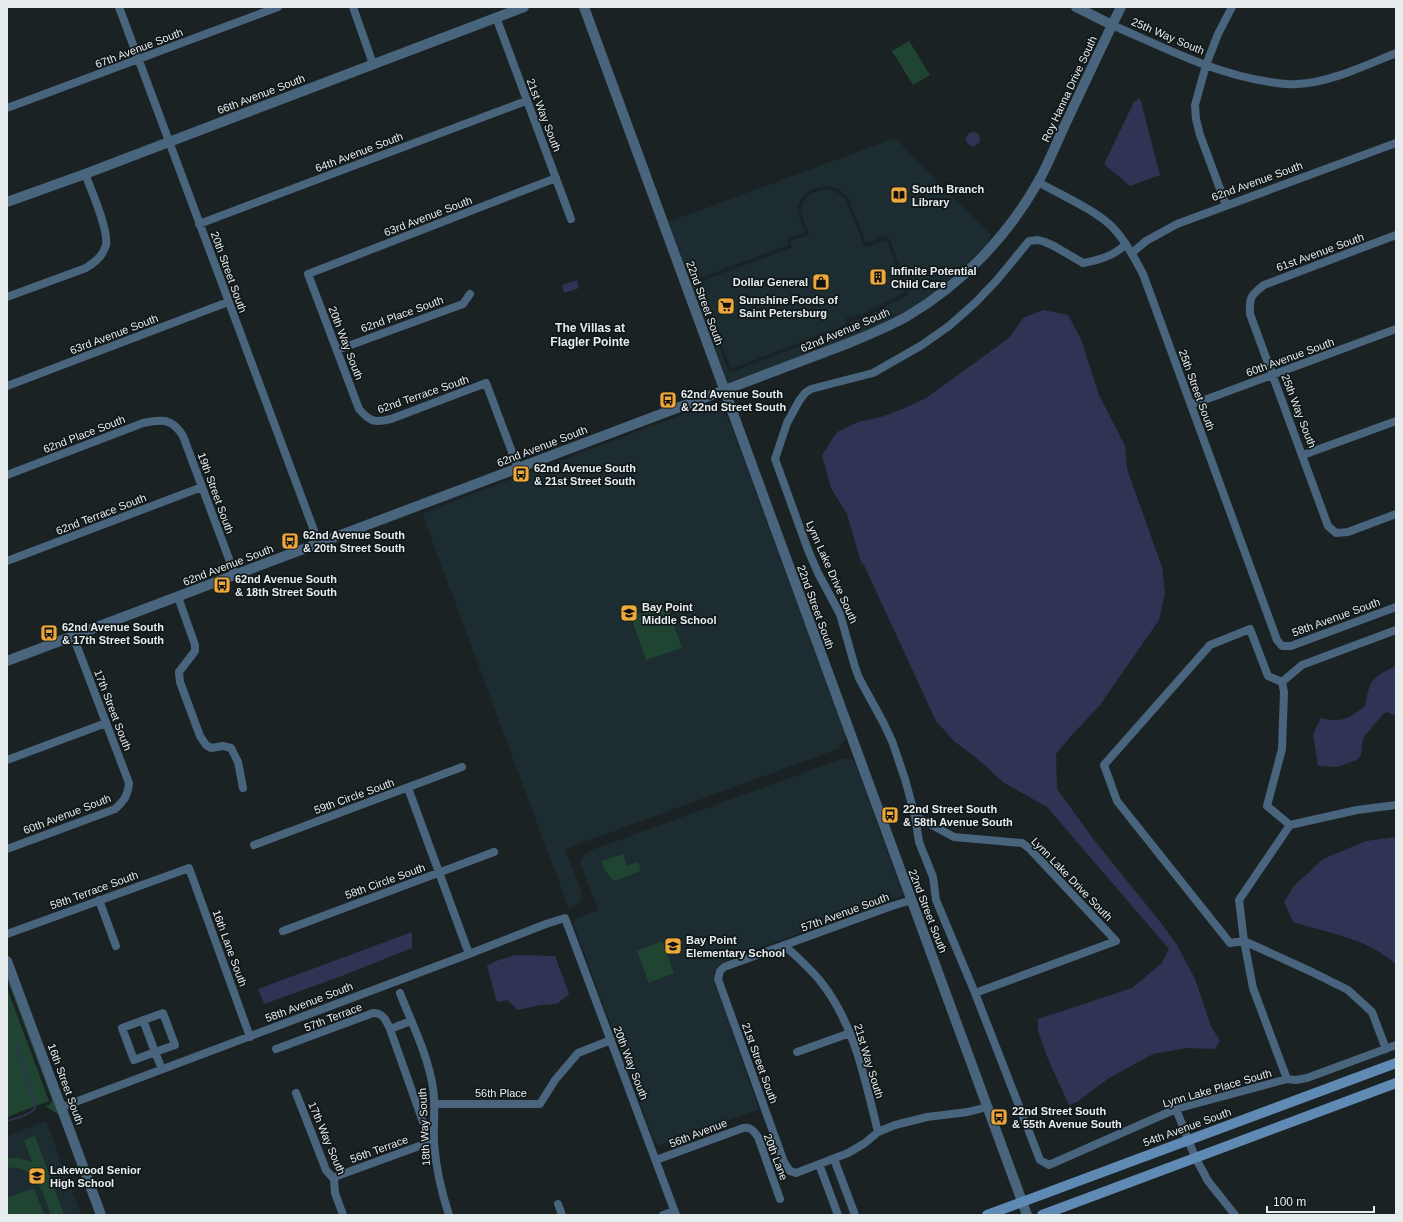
<svg xmlns="http://www.w3.org/2000/svg" width="1403" height="1222" viewBox="0 0 1403 1222" font-family="Helvetica,sans-serif">
	<style>
		.built { fill: #1d2c30; fill-rule: evenodd }
		.green { fill: #1f4532 }
		.water { fill: #303454 }
		.lines { fill: none; stroke-linecap: round; stroke-linejoin: round }
		.stream { stroke: #303454; stroke-width: 2 }
		.minor { stroke: #49647d; stroke-width: 8 }
		.tertiary { stroke: #49647d; stroke-width: 10 }
		.secondary { stroke: #5e8ab3; stroke-width: 10 }
		.labels { text-anchor: middle; stroke-width: 3.5; stroke-linejoin: round; paint-order: stroke }
		.street-label { font-size: 11px; fill: #e7ecee; stroke: #11181a }
		.poi-label { font-size: 11px; font-weight: bold; fill: #e7ecee; stroke: #11181a; text-anchor: start }
		.neighbourhood-label { font-size: 12px; font-weight: bold; fill: #e7ecee; stroke: #11181a }
	</style>
	<rect width="100%" height="100%" fill="#1a2224"/>
	<path class="built" d="M895 138 990 234 989 243 940 289 904 313 887 322 820 350 725 384 668 222ZM827 186 836 188 847 195 866 243 885 236 890 239 908 290 907 295 864 318 849 321 850 323 848 328 732 372 728 369 695 283 697 279 788 245 787 242 789 238 805 232 799 216 798 206 802 198 809 191 818 187Z
		M827 189 835 191 845 198 865 247 887 240 905 292 863 314 846 318V320L847 324 731 369 698 282 792 248 790 241 809 235 802 216 801 208 804 201 810 194 818 191Z
		M710 404H716L721 407 731 425 846 735 845 741 838 749 565 849 581 891V897L580 902 569 909 424 519V514L433 509Z
		M844 758 852 760 856 765 903 895 722 962 716 968 713 974 714 981 759 1109 662 1145H657L654 1141 573 923 576 919 598 910 580 862 583 857 589 851Z
		M46 1121 81 1215H7V1136Z"/>
	<path class="green" d="M909 41 930 75 913 85 892 51Z
		M666 604 682 648 646 660 631 617Z
		M623 854 627 866 638 862 641 871 614 881 604 869 602 861Z
		M662 941 674 973 649 983 637 951Z
		M7 971 61 1116 45 1106 50 1105 52 1100 7 979Z
		M7 988 49 1101 7 1117Z
		M35 1136 64 1215H51C44 1195 36 1163 7 1168V1158H18L32 1162 24 1140Z
		M34 1188 44 1215H7V1198Z"/>
	<path class="water" d="M1140 98 1160 175 1130 186 1104 164 1134 102Z
		M966 139a7 7 0 1 1 14 0a7 7 0 1 1-14 0Z
		M577 280 579 288 564 293 562 285Z
		M1043 310 1068 315 1081 339 1099 395 1125 446 1127 469 1162 567 1165 593 1159 620 1100 705 1071 736 1056 754 1057 789 1094 840 1161 923 1177 945 1195 979 1211 1026 1220 1041 1214 1049 1187 1048 1153 1054 1109 1078 1077 1102 1069 1105 1048 1059 1038 1031V1019L1132 988 1162 963 1169 949 1047 807 1004 783 979 760 954 741 936 721 864 565 861 562 847 514 831 488 822 455 837 432 858 422 881 417 905 408 926 398 1009 338 1023 318Z
		M1396 666V716L1387 712 1383 714 1363 738 1361 755 1357 760 1337 767 1318 766 1313 734 1321 718C1342 723 1349 719 1365 706 1370 679 1371 678 1396 666Z
		M1396 837V965C1371 939 1327 933 1293 922L1284 902 1294 886 1323 859 1366 841Z
		M412 932V948L339 977 264 1004 258 989Z
		M515 955 555 956 569 994 557 1004 540 1005 518 1010 507 1000 497 1002 487 966 496 961Z"/>
	<g class="lines">
		<path class="stream" d="M7 1121C14 1119 33 1114 35 1108 36 1104 20 1054 17 1047"/>
		<path class="minor" d="M119 7 319 544
			M353 7 373 64
			M496 17 571 219
			M1112 25C1163 47 1214 74 1270 82 1278 83 1288 85 1297 84 1329 83 1366 65 1396 53
			M7 108 278 7
			M1038 182C1059 194 1100 212 1115 230 1127 243 1135 259 1143 274L1277 640 1282 646H1291L1396 607
			M1226 205 1200 135 1196 119 1195 105 1206 65 1218 34 1232 7
			M199 224 526 101
			M1396 235 1264 285C1251 295 1249 297 1250 314L1328 526 1336 533 1348 532 1396 514
			M1126 244C1114 256 1099 260 1083 263L1054 246 1045 242 1038 240 1029 241 997 280 975 303 949 326 922 345 873 373 811 389 805 393 799 401 787 423 775 459 808 550 818 573 840 614 855 667 859 678 883 722 892 741 905 779 915 816 954 837 1022 843 1029 848 1116 941 975 993 1040 1160 1049 1165 1176 1109 1287 1079 1296 1080 1307 1078 1396 1045
			M1132 253 1146 241 1177 224 1396 143
			M7 297 86 268C95 262 103 256 106 245 109 231 91 189 85 174
			M337 350 463 304 470 294
			M7 386 228 302
			M1191 405 1396 329
			M1303 455 1396 421
			M518 468 486 383 391 419C375 423 370 422 359 409L308 274 556 178
			M7 475 143 423C162 419 172 418 183 436L235 575
			M7 561 202 487
			M178 597 195 645V651L179 672 180 682 200 736 206 745 211 748 223 746 231 748 238 762 243 788
			M1396 630 1302 665 1282 682 1284 692 1282 749 1267 806 1290 825 1357 810 1396 805
			M1282 682 1268 676 1250 629 1210 645 1104 765 1117 801 1230 943 1244 941 1253 988 1287 1079
			M7 760 106 723
			M408 788 469 954
			M915 816 919 842 933 877 936 900 975 993
			M1290 825 1239 900 1244 941 1312 972 1348 990 1372 1012 1386 1049
			M254 845 462 767
			M7 849 115 809C124 801 128 795 129 783L73 636
			M99 900 116 946
			M912 900 892 906 724 967 720 971 718 979 784 1162 790 1171 796 1173 848 1153 865 1143 878 1132 895 1125 927 1117 968 1112 987 1107
			M283 931 494 852
			M7 934 189 868 250 1037
			M784 945C797 957 810 968 821 982 855 1025 865 1080 878 1132
			M400 993C412 1024 428 1055 433 1088 436 1106 433 1125 434 1143 436 1168 441 1191 449 1215
			M143 1020 155 1052 175 1045 163 1013 122 1028 134 1060 155 1052 162 1069
			M411 1021 390 1029 423 1122
			M276 1049 373 1013C383 1013 386 1020 390 1029
			M797 1052 850 1033
			M296 1093 326 1170 334 1179 335 1193 343 1215
			M434 1104H540L555 1080 578 1053 611 1040
			M62 1107 469 954 546 924 565 918 676 1215
			M1176 1109 1195 1157 1208 1181 1235 1215
			M834 1159 855 1215
			M656 1160 743 1128C751 1127 753 1130 758 1137L780 1199
			M819 1164 838 1215
			M334 1179 337 1176 422 1145 434 1143
			M558 1204 562 1215
			M663 1215 674 1211"/>
		<path class="tertiary" d="M584 7 1027 1215
			M1076 7 1112 25
			M7 202 85 174 524 7
			M7 661 849 343C868 335 888 327 906 317 961 285 1007 237 1038 182 1048 165 1055 146 1064 127 1083 87 1101 47 1121 7
			M7 961 101 1215"/>
		<path class="secondary" d="M987 1215 1396 1063
			M1042 1215 1396 1083"/>
	</g>
	<defs>
		<g id="library-square" transform="scale(0.9)"><rect x="-9" y="-9" width="18" height="18" rx="4" fill="#eda83c" stroke="#11181a"/><path d="M-6-4Q-3-5.5-.7-3.5V5Q-3 3-6 4ZM6-4Q3-5.5 .7-3.5V5Q3 3 6 4Z" fill="#111"/></g>
		<g id="building-square" transform="scale(0.9)"><rect x="-9" y="-9" width="18" height="18" rx="4" fill="#eda83c" stroke="#11181a"/><path d="M-4-6H4V6H1V3H-1V6H-4ZM-2.5-4.3h1.7v1.8h-1.7ZM.8-4.3h1.7v1.8H.8ZM-2.5-1h1.7V.8h-1.7ZM.8-1h1.7V.8H.8Z" fill="#111"/></g>
		<g id="shop-square" transform="scale(0.9)"><rect x="-9" y="-9" width="18" height="18" rx="4" fill="#eda83c" stroke="#11181a"/><path d="M-5-2.5h2.3a2.7 3.5 0 0 1 5.4 0H5L5.5 6h-11ZM-1.5-2.5h3a1.5 2.3 0 0 0-3 0Z" fill="#111"/></g>
		<g id="supermarket-square" transform="scale(0.9)"><rect x="-9" y="-9" width="18" height="18" rx="4" fill="#eda83c" stroke="#11181a"/><path d="M-6-5.5h2.5l.6 2H6L4.5 2H-2.5L-4.4-4H-6ZM-1.5 3.2a1.3 1.3 0 1 0 .1 0ZM3 3.2a1.3 1.3 0 1 0 .1 0Z" fill="#111"/></g>
		<g id="bus-square" transform="scale(0.9)"><rect x="-9" y="-9" width="18" height="18" rx="4" fill="#eda83c" stroke="#11181a"/><path d="M-5-6H5V4H4V6H2V4H-2V6H-4V4H-5ZM-3.5-4V0h7V-4ZM-3.5 1.2v1.5H-2V1.2ZM2 1.2v1.5H3.5V1.2Z" fill="#111"/></g>
		<g id="school-square" transform="scale(0.9)"><rect x="-9" y="-9" width="18" height="18" rx="4" fill="#eda83c" stroke="#11181a"/><path d="M0-5L7-2L0 1L-7-2ZM-4 1L0 2.5L4 1V4Q0 6-4 4Z" fill="#111"/></g>
	</defs>
	<g fill-rule="evenodd">
		<use href="#library-square" x="899" y="195"/>
		<use href="#building-square" x="878" y="277"/>
		<use href="#shop-square" x="821" y="282"/>
		<use href="#supermarket-square" x="726" y="306"/>
		<use href="#bus-square" x="668" y="400"/>
		<use href="#bus-square" x="521" y="474"/>
		<use href="#bus-square" x="290" y="541"/>
		<use href="#bus-square" x="222" y="585"/>
		<use href="#school-square" x="629" y="613"/>
		<use href="#bus-square" x="49" y="633"/>
		<use href="#bus-square" x="890" y="815"/>
		<use href="#school-square" x="673" y="946"/>
		<use href="#bus-square" x="999" y="1117"/>
		<use href="#school-square" x="37" y="1176"/>
	</g>
	<g class="labels">
		<g class="street-label">
			<text transform="translate(1168 36) rotate(23)" y="4">25th Way South</text>
			<text transform="translate(139 48) rotate(-21)" y="4">67th Avenue South</text>
			<text transform="translate(1069 89) rotate(-65)" y="4">Roy Hanna Drive South</text>
			<text transform="translate(261 94) rotate(-21)" y="4">66th Avenue South</text>
			<text transform="translate(544 115) rotate(69)" y="4">21st Way South</text>
			<text transform="translate(359 152) rotate(-21)" y="4">64th Avenue South</text>
			<text transform="translate(1257 181) rotate(-20)" y="4">62nd Avenue South</text>
			<text transform="translate(428 216) rotate(-21)" y="4">63rd Avenue South</text>
			<text transform="translate(1320 252) rotate(-20)" y="4">61st Avenue South</text>
			<text transform="translate(229 272) rotate(70)" y="4">20th Street South</text>
			<text transform="translate(705 303) rotate(70)" y="4">22nd Street South</text>
			<text transform="translate(402 314) rotate(-20)" y="4">62nd Place South</text>
			<text transform="translate(845 330) rotate(-23)" y="4">62nd Avenue South</text>
			<text transform="translate(114 334) rotate(-21)" y="4">63rd Avenue South</text>
			<text transform="translate(346 343) rotate(69)" y="4">20th Way South</text>
			<text transform="translate(1290 357) rotate(-20)" y="4">60th Avenue South</text>
			<text transform="translate(1197 390) rotate(70)" y="4">25th Street South</text>
			<text transform="translate(423 394) rotate(-19)" y="4">62nd Terrace South</text>
			<text transform="translate(1299 411) rotate(69)" y="4">25th Way South</text>
			<text transform="translate(84 434) rotate(-21)" y="4">62nd Place South</text>
			<text transform="translate(542 446) rotate(-21)" y="4">62nd Avenue South</text>
			<text transform="translate(216 493) rotate(70)" y="4">19th Street South</text>
			<text transform="translate(101 514) rotate(-21)" y="4">62nd Terrace South</text>
			<text transform="translate(228 565) rotate(-21)" y="4">62nd Avenue South</text>
			<text transform="translate(832 572) rotate(66)" y="4">Lynn Lake Drive South</text>
			<text transform="translate(816 607) rotate(70)" y="4">22nd Street South</text>
			<text transform="translate(1336 617) rotate(-20)" y="4">58th Avenue South</text>
			<text transform="translate(113 710) rotate(69)" y="4">17th Street South</text>
			<text transform="translate(354 796) rotate(-20)" y="4">59th Circle South</text>
			<text transform="translate(67 814) rotate(-21)" y="4">60th Avenue South</text>
			<text transform="translate(1072 879) rotate(46)" y="4">Lynn Lake Drive South</text>
			<text transform="translate(385 881) rotate(-20)" y="4">58th Circle South</text>
			<text transform="translate(94 890) rotate(-20)" y="4">58th Terrace South</text>
			<text transform="translate(928 911) rotate(69)" y="4">22nd Street South</text>
			<text transform="translate(845 912) rotate(-20)" y="4">57th Avenue South</text>
			<text transform="translate(230 948) rotate(70)" y="4">16th Lane South</text>
			<text transform="translate(309 1002) rotate(-21)" y="4">58th Avenue South</text>
			<text transform="translate(333 1017) rotate(-21)" y="4">57th Terrace</text>
			<text transform="translate(869 1061) rotate(73)" y="4">21st Way South</text>
			<text transform="translate(631 1063) rotate(69)" y="4">20th Way South</text>
			<text transform="translate(760 1063) rotate(70)" y="4">21st Street South</text>
			<text transform="translate(66 1084) rotate(70)" y="4">16th Street South</text>
			<text transform="translate(1217 1088) rotate(-16)" y="4">Lynn Lake Place South</text>
			<text x="501" y="1097">56th Place</text>
			<text transform="translate(424 1127) rotate(-93)" y="4">18th Way South</text>
			<text transform="translate(1187 1127) rotate(-20)" y="4">54th Avenue South</text>
			<text transform="translate(698 1133) rotate(-21)" y="4">56th Avenue</text>
			<text transform="translate(327 1138) rotate(67)" y="4">17th Way South</text>
			<text transform="translate(379 1149) rotate(-20)" y="4">56th Terrace</text>
			<text transform="translate(776 1157) rotate(69)" y="4">20th Lane</text>
		</g>
		<g class="poi-label">
			<text x="912" y="193">South Branch<tspan x="912" dy="13">Library</tspan></text>
			<text x="891" y="275">Infinite Potential<tspan x="891" dy="13">Child Care</tspan></text>
			<text x="808" y="286" text-anchor="end">Dollar General</text>
			<text x="739" y="304">Sunshine Foods of<tspan x="739" dy="13">Saint Petersburg</tspan></text>
			<text x="681" y="398">62nd Avenue South<tspan x="681" dy="13">&amp; 22nd Street South</tspan></text>
			<text x="534" y="472">62nd Avenue South<tspan x="534" dy="13">&amp; 21st Street South</tspan></text>
			<text x="303" y="539">62nd Avenue South<tspan x="303" dy="13">&amp; 20th Street South</tspan></text>
			<text x="235" y="583">62nd Avenue South<tspan x="235" dy="13">&amp; 18th Street South</tspan></text>
			<text x="642" y="611">Bay Point<tspan x="642" dy="13">Middle School</tspan></text>
			<text x="62" y="631">62nd Avenue South<tspan x="62" dy="13">&amp; 17th Street South</tspan></text>
			<text x="903" y="813">22nd Street South<tspan x="903" dy="13">&amp; 58th Avenue South</tspan></text>
			<text x="686" y="944">Bay Point<tspan x="686" dy="13">Elementary School</tspan></text>
			<text x="1012" y="1115">22nd Street South<tspan x="1012" dy="13">&amp; 55th Avenue South</tspan></text>
			<text x="50" y="1174">Lakewood Senior<tspan x="50" dy="13">High School</tspan></text>
		</g>
		<g class="neighbourhood-label">
			<text x="590" y="332">The Villas at<tspan x="590" dy="14">Flagler Pointe</tspan></text>
		</g>
	</g>
	<rect width="1403" height="1222" fill="none" stroke="#e7ecee" stroke-width="16"/>
	<path d="M1267 1206v6h107v-6" fill="none" stroke="#e7ecee" stroke-width="2"/>
	<text x="1273" y="1206" font-size="12" fill="#e7ecee" stroke="#11181a" stroke-width="3" paint-order="stroke">100 m</text>
</svg>
